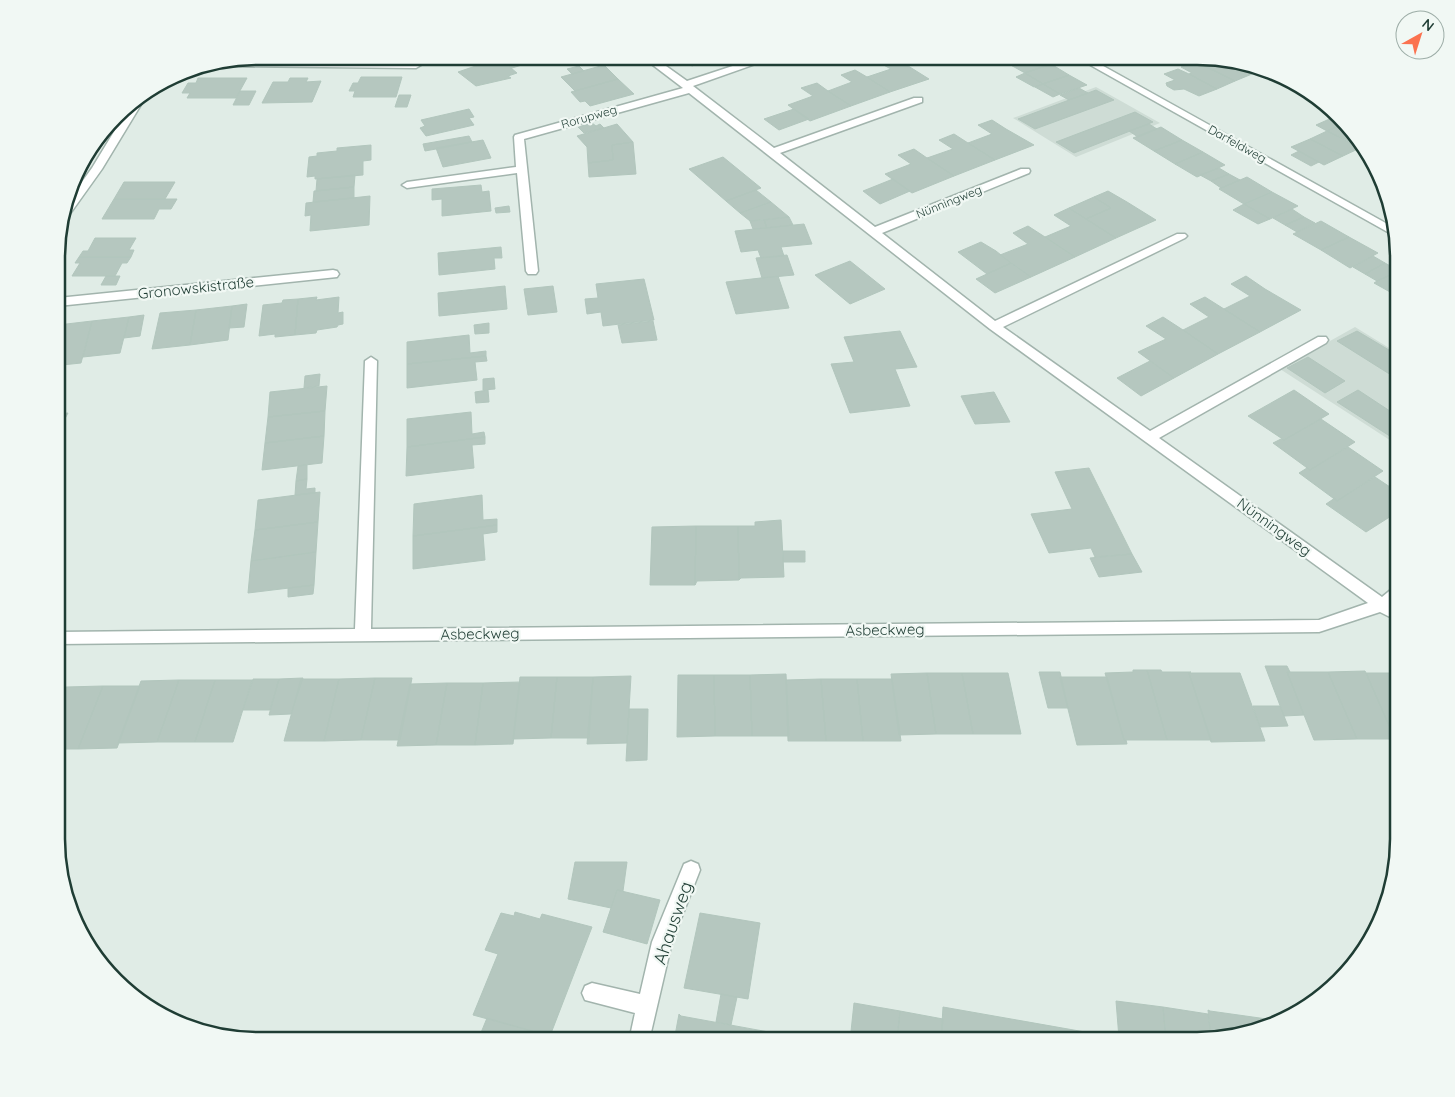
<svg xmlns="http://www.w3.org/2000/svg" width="1455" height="1097" viewBox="0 0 1455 1097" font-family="Quicksand,sans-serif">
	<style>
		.built { fill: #cedcd5 }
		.building { fill: #b5c7bf; stroke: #b2c6bd }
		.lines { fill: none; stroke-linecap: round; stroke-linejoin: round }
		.minor-casing { stroke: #a2b4ad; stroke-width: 3 }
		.minor { fill: #fff; fill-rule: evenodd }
		.labels { text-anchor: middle; stroke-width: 4.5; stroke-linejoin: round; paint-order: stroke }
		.far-street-label { font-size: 12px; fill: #1f3d34; stroke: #f1f8f4 }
		.street-label { font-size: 15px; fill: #1f3d34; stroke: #f1f8f4 }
		.near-street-label { font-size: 18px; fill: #1f3d34; stroke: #f1f8f4 }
		.rim { fill: none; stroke: #1f3d34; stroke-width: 2.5 }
	</style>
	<rect width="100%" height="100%" fill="#e0ece6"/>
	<path class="built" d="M1096 87 1160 123 1076 157 1013 118Z
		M1355 327 1399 354V446L1280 369Z"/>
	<path class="building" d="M494 56H511L522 65 512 68Z
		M548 56H571L555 62Z
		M719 56 720 57 692 66 679 57Z
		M892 57 905 64 929 79 890 92 867 77 891 69 878 62Z
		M1001 57H1025L1009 62Z
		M1025 57H1038L1051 64 1025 73 1007 63Z
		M1195 57H1210L1223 60 1252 74 1235 81 1190 59Z
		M499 58 517 73 508 76 511 78 476 86 458 72Z
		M1223 60 1264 69 1252 74Z
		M1195 61 1235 81 1217 89 1189 74 1192 73 1181 67Z
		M1051 64 1069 75 1043 84 1025 73Z
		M604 65 618 79 575 91 561 77Z
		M579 66 584 71 572 74 567 69Z
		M1178 69 1189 74 1217 89 1199 96 1184 89 1174 90 1167 86 1166 83 1175 80 1164 74Z
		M855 70 867 77 890 92 851 106 828 91 852 82 841 75Z
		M1025 73 1043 84 1034 87 1016 77Z
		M1069 75 1087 85 1060 94 1043 84Z
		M361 77H402L396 97H353L355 91H349L353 83H358Z
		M198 78H247L236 98H187L190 93H182L188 83H196Z
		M290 78H308L306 82 321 81 312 102 262 103 273 82H288Z
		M618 79 634 94 590 106 585 101 580 102 571 92Z
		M817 83 828 91 851 106 810 121 788 105 813 96 801 88Z
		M1043 84 1060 94 1053 97 1035 87Z
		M1079 88 1088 93 1069 100 1060 95Z
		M1096 90 1114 100 1035 129 1018 119Z
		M240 91H256L249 105H233Z
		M399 95H411L407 107H395Z
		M469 109 474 117 469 118 474 125 426 136 420 128 425 126 421 120Z
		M794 109 809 119 779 130 764 119Z
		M1135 112 1153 122 1074 153 1056 142Z
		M1334 117 1343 124 1327 131 1316 125Z
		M992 120 1006 129 1034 145 995 160 968 143 992 134 978 125Z
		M592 123 596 126 600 124 604 128 584 133 578 127Z
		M617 124 633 142 612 145 613 160 588 163 587 147 577 136Z
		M1149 124 1157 129 1138 137 1129 131Z
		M1343 124 1361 147 1327 131Z
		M1161 127 1182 140 1154 151 1133 138Z
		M1327 131 1360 148 1343 156 1310 139Z
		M954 134 968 143 995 160 954 176 927 158 953 149 939 140Z
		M469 136 472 142 436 149 425 151 423 144Z
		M1310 139 1343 156 1324 165 1291 147Z
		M483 140 491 158 443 167 436 148Z
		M1182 140 1203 152 1175 164 1154 151Z
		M633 142 636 174 589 177 588 163 613 160 612 145Z
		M371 145V160L363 161V175L315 179V176L307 177 309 157 317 156V153L337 151V148Z
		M914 149 927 158 954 176 912 193 885 174 911 164 898 155Z
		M1299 151 1319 162 1311 166 1291 155Z
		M1203 152 1225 165 1197 177 1175 164Z
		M723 157 761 188 726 201 689 169Z
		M1219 168 1229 174 1211 181 1200 175Z
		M1229 174 1240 180 1221 188 1211 181Z
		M355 175 354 187 316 191 317 179Z
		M1247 177 1272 192 1244 204 1219 189Z
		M893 179 910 191 880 204 863 191Z
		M124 182H175L165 199H114Z
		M481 185 482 192 489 191 491 211 442 216V199L432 200V189Z
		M354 187V198L313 202 314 191Z
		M756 190 771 202 740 213 726 201Z
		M1108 191 1127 202 1156 220 1116 238 1086 219 1111 208 1094 197Z
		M1272 192 1298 206 1270 219 1244 204Z
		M370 196 369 225 310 231 311 215 305 216 306 203Z
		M1094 197 1111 208 1086 219 1069 208Z
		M114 199H177L171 209H159L154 219H102Z
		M771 202 789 217 750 221 740 213Z
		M1244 204 1270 219 1258 224 1233 210Z
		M509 206 510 212 496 213 495 208Z
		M1069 208 1086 219 1116 238 1075 257 1045 237 1071 226 1054 215Z
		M1292 209 1304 217 1285 225 1273 218Z
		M789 217 793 225 767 228 764 220Z
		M1304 217 1315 223 1297 232 1285 225Z
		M764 220 767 228 753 229 750 221Z
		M1321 221 1349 237 1321 250 1293 234Z
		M804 224 812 244 781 247 784 256 761 258 758 250 741 252 735 231Z
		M1028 226 1045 237 1075 257 1031 277 1000 255 1028 244 1013 233Z
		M1349 237 1378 253 1350 268 1321 250Z
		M95 238H136L129 250H134L131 257H79L83 251H88Z
		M981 242 996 251 1011 263 987 274 958 252Z
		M501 247 502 258H494L495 269 439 275 438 253Z
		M787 255 794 275 762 278 756 258Z
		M1373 256 1385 263 1365 274 1353 267Z
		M79 257H131L127 263H122L115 276H72L80 263H75Z
		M850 261 885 289 850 304 815 275Z
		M1011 263 1031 277 995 293 976 279Z
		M1385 263 1399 271 1377 281 1365 274Z
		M1399 271V297L1374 283 1377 281Z
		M106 276H120L116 285H101Z
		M778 276 789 308 736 314 726 282Z
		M1246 276 1265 289 1301 310 1260 332 1224 309 1250 296 1231 284Z
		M644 279 654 320 603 326 601 312 587 314 585 299 598 298 596 284Z
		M505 286 507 309 439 316 438 293Z
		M553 286 557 312 528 315 524 289Z
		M317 297 316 300 339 297 338 313 343 312V324L338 325 337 327 317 330 316 333 295 335 298 299Z
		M1205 297 1224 309 1260 332 1218 354 1183 330 1209 317 1190 304Z
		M298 299 295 335 275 337V334L259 336 263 305 282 303 283 300Z
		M247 304 244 327 229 328 232 306Z
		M232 306 228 340 190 345 196 310Z
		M196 310 190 345 152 349 160 313Z
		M144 315 140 336 124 338 129 317Z
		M129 317 120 353 83 357 92 321Z
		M1163 317 1183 330 1218 354 1174 378 1138 352 1166 339 1146 326Z
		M92 321 81 363 62 365 63 359 58 360V325Z
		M653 321 657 340 622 343 618 325Z
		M489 323V333L475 334 474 325Z
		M900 331 917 367 895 369 910 406 850 413 831 364 854 362 844 337Z
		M1357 331 1399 356V380L1337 341Z
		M469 335 470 353 486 351V356L407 364V342Z
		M486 356 487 361 475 362 477 380 407 388V364Z
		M1308 357 1345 381 1325 393 1287 368Z
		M1150 361 1174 378 1141 396 1117 378Z
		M320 374 319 386 304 388 305 376Z
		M494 378 495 389 483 390V379Z
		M327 386 325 411 268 417 270 392Z
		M488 390 489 402 476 403 475 392Z
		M1294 390 1329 414 1284 440 1248 416Z
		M1358 390 1399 417V442L1337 402Z
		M994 392 1010 422 975 424 961 396Z
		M325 411 324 436 265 443 268 417Z
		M471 412 472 434 484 432 485 437 407 447V419Z
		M68 413 60 428H58V414Z
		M1321 419 1355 442 1310 470 1273 443 1281 439 1284 440Z
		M324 436 322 463 262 470 265 443Z
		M485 437V444L472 445 474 468 406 476 407 447Z
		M1348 447 1383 471 1337 501 1299 473 1307 468 1310 470Z
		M307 465V479L296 481 298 466Z
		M1089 468 1132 554 1095 557 1091 548 1049 553 1031 514 1072 509 1055 472Z
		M1375 477 1399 493V511L1366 532 1326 504 1335 498 1337 501Z
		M307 479 306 489 315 488V493L295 495 296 481Z
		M320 492 318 522 255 530 258 500Z
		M482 495 483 520 497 519V525L413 536 414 504Z
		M781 520 784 577 741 578 739 580 738 526H755V522Z
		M318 522 316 552 251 561 255 530Z
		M497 525V532L483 534 485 560 413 569V536Z
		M696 526H738L739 580 697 581 695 585Z
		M696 526 695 585H650L652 527Z
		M783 551H805V562H783Z
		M316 552 314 585 248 593 251 561Z
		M1132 554 1142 572 1099 577 1090 558Z
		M314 585 313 594 288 597V588Z
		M1265 666H1287L1290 672H1287L1304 715 1284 716Z
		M1133 670H1147L1167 740H1124L1105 673 1133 672Z
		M1147 670H1161L1162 672H1191L1189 673 1211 740H1167Z
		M1365 671 1366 673 1395 739H1357L1328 672Z
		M1039 672H1060L1068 708H1048Z
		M1287 672H1328L1357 739 1314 740Z
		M927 673H962L973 734H936Z
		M927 673 936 734 899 735 891 674Z
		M962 673H1008L1021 734H973Z
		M1189 673H1240L1265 741 1211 742Z
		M1366 673H1398V737H1394Z
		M786 674 789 736H752L750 675Z
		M678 675H714L715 736 677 737Z
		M714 675H750L752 736H715Z
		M631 676 627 743 587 744 593 677Z
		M520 677H557L551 738 513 739Z
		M557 677H593L589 738H551Z
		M1060 677H1107L1124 740H1126L1127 744 1077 745Z
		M303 678 291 714 269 715 279 679Z
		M375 678 361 740 324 741 339 679Z
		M375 678H412L400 740H361Z
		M253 679H279L270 710H243Z
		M301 679H339L324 741H284Z
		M821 679H857L863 741H826Z
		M821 679 826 741H788L786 680Z
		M857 679H892L901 741H863Z
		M179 680H215L195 742H157Z
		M179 680 157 742 118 743 141 681Z
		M215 680H252L233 742H195Z
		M520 682 513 744 475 745 483 683Z
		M447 683H483L475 745H436Z
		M447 683 436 745 397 746 410 684Z
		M103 686H140L117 748 78 749Z
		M103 686 78 749H57V710L66 687Z
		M57 687H66L57 710Z
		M1253 706H1280L1288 726 1260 727Z
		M629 709H648L647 760 626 761Z
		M575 862H627L623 891 617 890 611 908 568 899Z
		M617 890 660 900 647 944 603 932Z
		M515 912 540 919 542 914 592 927 550 1036 473 1015 498 954 485 950 501 913 514 916Z
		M700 913 760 923 748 999 684 988Z
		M721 994 737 997 731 1025 716 1022Z
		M1116 1001 1163 1007 1166 1041H1122L1119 1038Z
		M854 1003 900 1011 897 1041H850Z
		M943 1007 1119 1038 1122 1041H941Z
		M1163 1007 1208 1014 1211 1037 1197 1041H1166Z
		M1208 1010 1210 1011 1281 1021 1211 1037Z
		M900 1011 943 1019 941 1041H897Z
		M679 1014 681 1016 818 1041H674Z
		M487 1018 550 1036 563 1040H478Z"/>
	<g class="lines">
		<g class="minor-casing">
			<path id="minor" d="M641 56H652L687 81 763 56H778L693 86 774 148 914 98H922V102L780 153 875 227 1021 169H1029L1030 171 1029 173 882 233 995 321 1177 234H1185L1187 236 1185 238 1003 327 1150 431 1318 337H1326L1328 340 1326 343 1159 438 1382 597 1393 588 1398 586V600L1393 604 1398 608V621L1380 612 1319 632 57 644V632L355 629 365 361 371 357 377 361 371 629 1319 620 1368 603 990 329 689 93 524 139 538 271 536 274H528L526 271 517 173 407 188 402 185 407 182 516 167 514 137 515 135 683 88Z
				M1076 57H1087L1391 226 1393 235Z
				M234 60 416 62 421 65 416 68 217 66 213 64Z
				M144 96 145 98 102 169 67 218 62 219 69 200 92 168 132 102Z
				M333 270 337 271 339 274 337 277 58 306V298Z
				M691 861 698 864 700 870 672 942 649 1041H629L635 1013 585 1000 582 993 585 986 592 983 640 994 652 942 684 864Z"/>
		</g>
		<use href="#minor" class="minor"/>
	</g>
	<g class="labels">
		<g class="far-street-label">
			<text transform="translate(589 117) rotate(-16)" y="4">Rorupweg</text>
			<text transform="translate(1237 144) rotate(29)" y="4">Darfeldweg</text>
			<text transform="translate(949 202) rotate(-22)" y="4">Nünningweg</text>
		</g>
		<g class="street-label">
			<text transform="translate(196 288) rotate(-6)" y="5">Gronowskistraße</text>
			<text transform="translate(1274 527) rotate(36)" y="5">Nünningweg</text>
			<text transform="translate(885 630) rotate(-1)" y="5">Asbeckweg</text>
			<text transform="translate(480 634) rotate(-1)" y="5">Asbeckweg</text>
		</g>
		<g class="near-street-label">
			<text transform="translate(673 923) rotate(-71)" y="6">Ahausweg</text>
		</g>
	</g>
	<path d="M0 0H1455V1097H0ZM258 65H1197A193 193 0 0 1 1390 258V839A193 193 0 0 1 1197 1032H258A193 193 0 0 1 65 839V258A193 193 0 0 1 258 65Z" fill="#f1f8f4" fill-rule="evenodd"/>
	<path class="rim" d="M258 65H1197A193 193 0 0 1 1390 258V839A193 193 0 0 1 1197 1032H258A193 193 0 0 1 65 839V258A193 193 0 0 1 258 65Z"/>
	<g transform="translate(1420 35) rotate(39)"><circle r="24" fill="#f1f8f4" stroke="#9dada7"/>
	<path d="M0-4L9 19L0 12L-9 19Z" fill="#fb724f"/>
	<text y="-8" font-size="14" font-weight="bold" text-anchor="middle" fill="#1f3d34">N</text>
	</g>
</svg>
